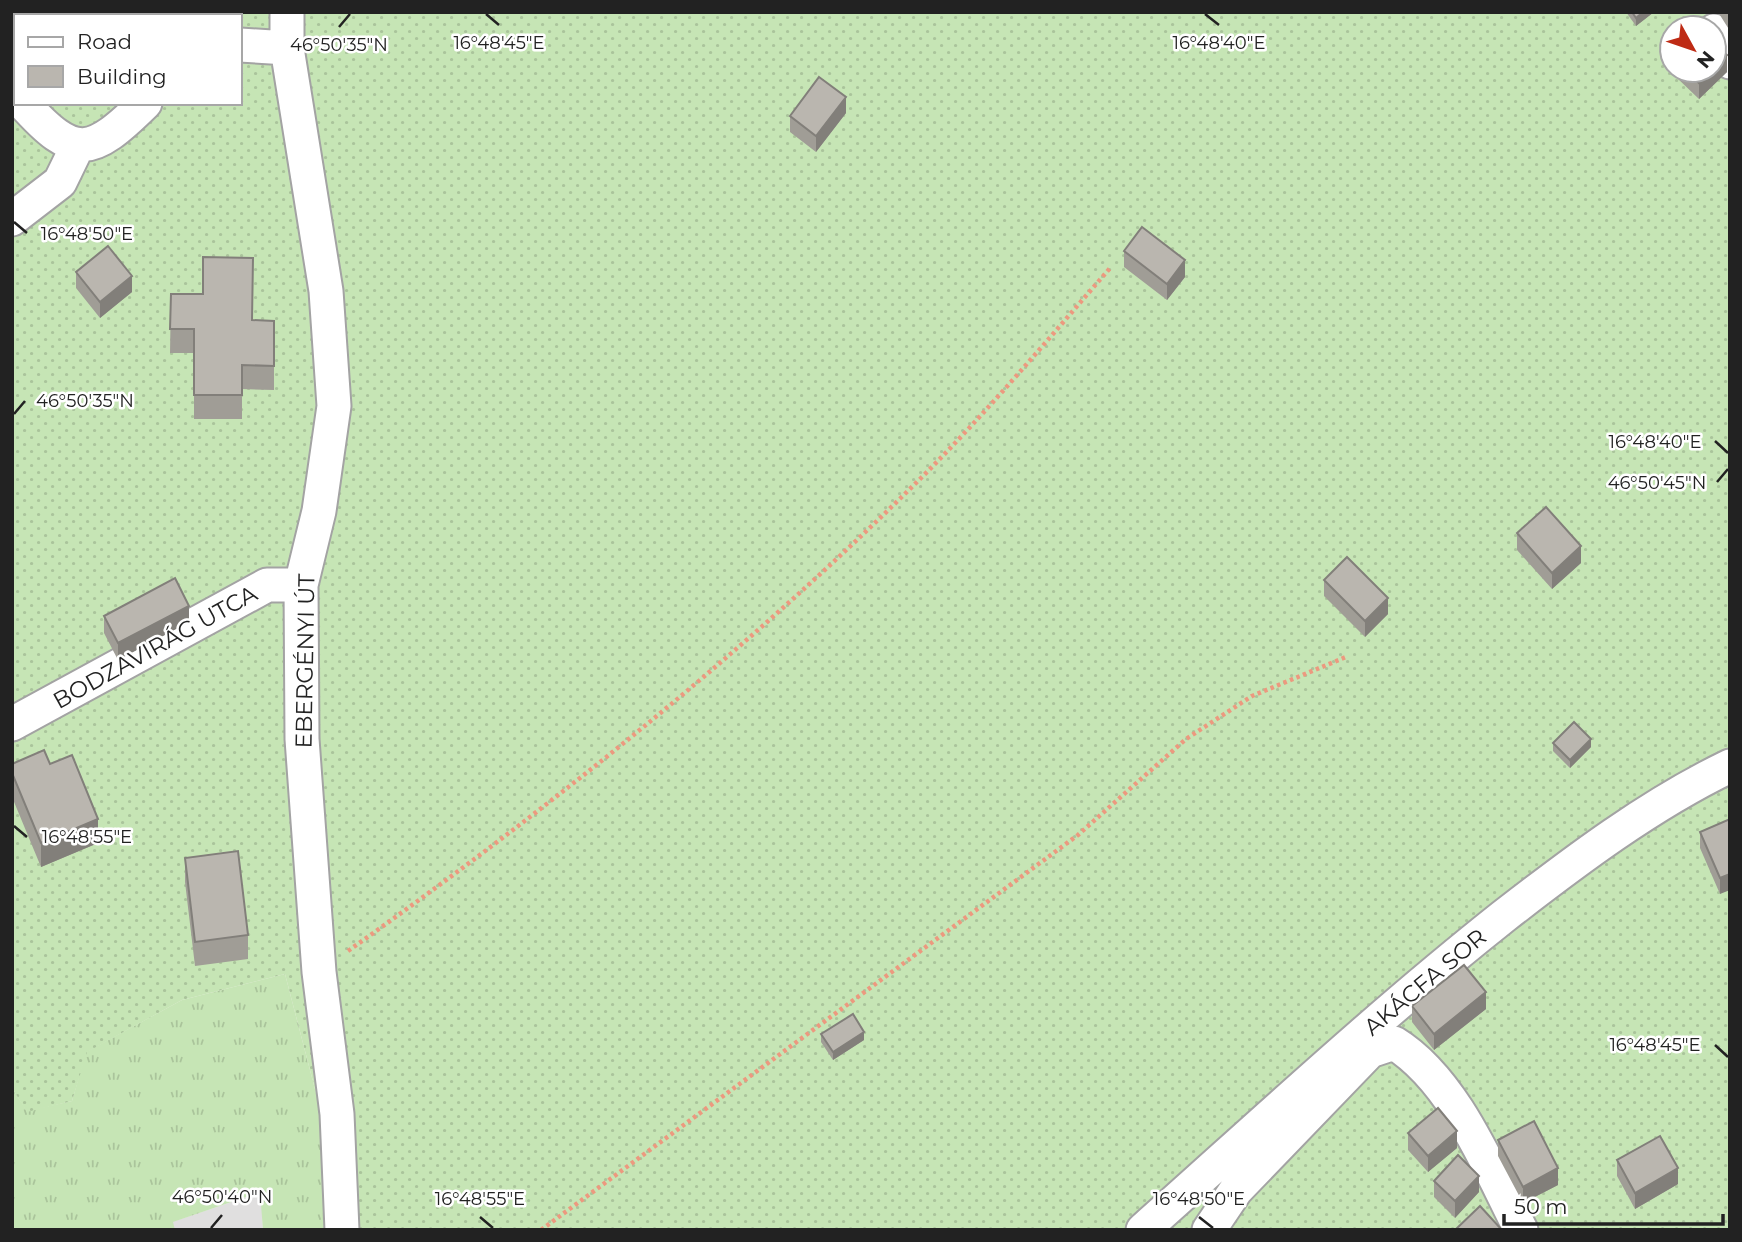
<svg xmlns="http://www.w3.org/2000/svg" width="1742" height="1242" viewBox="0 0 1742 1242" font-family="Montserrat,sans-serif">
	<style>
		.residential { fill: #e0dfdf }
		.grass { fill: url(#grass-tufts) }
		.garden { fill: url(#garden-dots); fill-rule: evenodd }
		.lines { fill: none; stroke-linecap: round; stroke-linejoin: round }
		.minor-casing { stroke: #a3a3a3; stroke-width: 37 }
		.path { stroke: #ec997f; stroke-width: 4.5; stroke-dasharray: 3.5 3.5; stroke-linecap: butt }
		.minor { stroke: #fff; stroke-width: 33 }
		.wall { fill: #a09d96 }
		.shaded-wall { fill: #827f7a }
		.building { fill: #bab6af; stroke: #827f7a; stroke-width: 2 }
		.ticks { fill: none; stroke: #222; stroke-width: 2.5 }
		.labels { text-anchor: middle; stroke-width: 5; stroke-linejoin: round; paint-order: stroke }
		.street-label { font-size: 23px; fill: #222; stroke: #fff }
		.ticks-label { font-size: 18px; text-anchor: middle; fill: #222; stroke: #fff; stroke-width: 5; stroke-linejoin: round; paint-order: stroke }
	</style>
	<defs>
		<pattern id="grass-tufts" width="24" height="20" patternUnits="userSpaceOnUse" patternTransform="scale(1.75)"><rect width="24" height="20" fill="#c6e5b5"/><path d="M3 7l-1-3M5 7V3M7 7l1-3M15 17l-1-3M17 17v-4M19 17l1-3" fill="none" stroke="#aac49b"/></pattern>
		<pattern id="garden-dots" width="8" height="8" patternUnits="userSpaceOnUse" patternTransform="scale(1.75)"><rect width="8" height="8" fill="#c6e5b5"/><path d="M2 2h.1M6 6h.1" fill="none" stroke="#aac49b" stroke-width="1.8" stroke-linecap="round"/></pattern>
	</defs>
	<rect width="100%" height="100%" fill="#f1efe9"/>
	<path class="residential" d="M261 1192 263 1230H175L172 1222Z"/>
	<path class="grass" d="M285 974 323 1120 333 1230H263L260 1192 173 1222 175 1230H12V1088L27 1111 72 1101 86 1052 182 1000Z"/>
	<path class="garden" d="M12 12H1730V1230H333L323 1120 285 974 182 1000 87 1052 72 1101 27 1112 12 1088ZM16 16H240V103H16ZM1672 28H1714V70H1672Z"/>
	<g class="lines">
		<g class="minor-casing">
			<path id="minor" d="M287 12V48L326 291 334 406 319 511 301 585 302 739 319 972 337 1114 342 1230
				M1714 31 1730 62
				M240 45 287 48
				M23 103C75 161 91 156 145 103
				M12 219 60 182 77 147
				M12 724 267 585H301
				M1143 1230C1262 1124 1379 1015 1504 916 1575 861 1649 805 1730 766
				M1209 1230 1236 1190 1370 1051 1394 1043C1454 1080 1489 1168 1521 1230"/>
		</g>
		<path class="path" d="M348 951C550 808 747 651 923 476 989 410 1050 337 1111 267
			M541 1230 1078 835 1186 739 1252 696 1346 657"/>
		<use href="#minor" class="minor"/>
	</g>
	<path class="wall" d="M1626 12H1654L1636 26Z
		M1718 12H1730V31Z
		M1676 70H1714L1727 72 1699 99 1676 77Z
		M846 113 816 152 790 132V116Z
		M1124 251 1185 277 1167 300 1124 267Z
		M76 272 132 292 100 318 76 288Z
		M171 294H203L253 320 274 321V390L242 389V419H194V353H170Z
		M1517 533 1581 563 1552 589 1517 550Z
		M1324 580 1388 614 1365 637 1324 596Z
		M104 616 189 622 118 660 104 633Z
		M1553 743 1591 747 1570 768 1553 751Z
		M12 764H50L98 843 41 867 12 797Z
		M1730 819 1720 894 1700 848V832Z
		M185 858 248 935V959L195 966 185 882Z
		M1412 1006 1486 1009 1434 1050 1412 1022Z
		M821 1034 864 1040 833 1060 821 1042Z
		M1408 1133 1457 1148 1428 1172 1408 1150Z
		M1498 1140 1558 1185 1523 1203 1498 1156Z
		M1617 1160 1678 1184 1635 1209 1617 1176Z
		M1434 1181 1479 1192 1455 1218 1434 1197Z"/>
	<path class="shaded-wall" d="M1643 12H1654L1636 26V18Z
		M1727 55V72L1699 99V83L1712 70H1714V68Z
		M846 97V113L816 152V136Z
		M1185 260V277L1167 300V284Z
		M132 276V292L100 318V302Z
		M1581 546V563L1552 589V573Z
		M1388 598V614L1365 637V621Z
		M189 606V622L118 660V643Z
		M1591 739V747L1570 768V760Z
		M98 819V843L41 867V843Z
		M1730 874V890L1720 894V878Z
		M1486 992V1009L1434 1050V1034Z
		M864 1032V1040L833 1060V1052Z
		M1457 1131V1148L1428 1172V1156Z
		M1558 1168V1185L1523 1203V1187Z
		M1678 1168V1184L1635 1209V1193Z
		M1479 1176V1192L1455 1218V1201Z"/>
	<path class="building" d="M1632 12H1643L1636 18Z
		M1714 43 1727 55 1714 68Z
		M1686 70H1712L1699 83Z
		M819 77 846 97 816 136 790 116Z
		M1142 227 1185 260 1167 284 1124 251Z
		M108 246 132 276 100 302 76 272Z
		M203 257 253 258 252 320 274 321V366L242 365V395H194V329H170L171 294H203Z
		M1546 507 1581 546 1552 573 1517 533Z
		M1347 557 1388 598 1365 621 1324 580Z
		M175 578 189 606 118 643 104 616Z
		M1574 722 1591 739 1570 760 1553 743Z
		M44 750 50 764 72 755 98 819 41 843 12 773V764Z
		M1730 819V874L1720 878 1700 832Z
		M238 851 248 935 195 942 185 858Z
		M1464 965 1486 992 1434 1034 1412 1006Z
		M853 1014 864 1032 833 1052 821 1034Z
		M1438 1108 1457 1131 1428 1156 1408 1133Z
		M1534 1121 1558 1168 1523 1187 1498 1140Z
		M1660 1136 1678 1168 1635 1193 1617 1160Z
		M1458 1155 1479 1176 1455 1201 1434 1181Z
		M1480 1206 1502 1230H1455Z"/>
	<path class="ticks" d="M486 14 499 25M1205 14 1219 25M339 27 350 14M14 222 27 233M14 414 25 401M1715 441 1728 453M1717 482 1728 469M14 826 27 837M1715 1045 1728 1057M480 1217 493 1228M1199 1217 1213 1228M211 1228 222 1215"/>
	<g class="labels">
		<g class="street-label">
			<text transform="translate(155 647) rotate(-29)" y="8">BODZAVIRÁG UTCA</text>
			<text transform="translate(305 661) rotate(-89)" y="8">EBERGÉNYI ÚT</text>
			<text transform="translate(1425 982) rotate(-40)" y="8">AKÁCFA SOR</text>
		</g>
	</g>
	<g class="ticks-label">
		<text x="499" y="49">16°48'45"E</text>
		<text x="1219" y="49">16°48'40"E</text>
		<text x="339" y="51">46°50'35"N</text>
		<text x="87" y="240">16°48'50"E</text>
		<text x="85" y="407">46°50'35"N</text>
		<text x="1655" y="448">16°48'40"E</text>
		<text x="1657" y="489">46°50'45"N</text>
		<text x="87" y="843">16°48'55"E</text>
		<text x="1655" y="1051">16°48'45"E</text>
		<text x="222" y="1203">46°50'40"N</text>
		<text x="480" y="1205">16°48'55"E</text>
		<text x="1199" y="1205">16°48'50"E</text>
	</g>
	<rect width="1742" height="1242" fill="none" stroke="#222222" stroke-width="28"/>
	<rect x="14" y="14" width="228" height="91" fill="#ffffff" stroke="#a7a7a7" stroke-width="2"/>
	<rect x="28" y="37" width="35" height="10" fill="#ffffff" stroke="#a7a7a7" stroke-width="2"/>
	<text x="77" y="49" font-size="21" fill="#222222">Road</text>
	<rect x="28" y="66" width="35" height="21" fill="#bab6af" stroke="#a7a7a7" stroke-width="2"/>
	<text x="77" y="84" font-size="21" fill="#222222">Building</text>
	<g transform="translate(1693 49) rotate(130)"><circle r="33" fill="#ffffff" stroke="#a7a7a7" stroke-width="2"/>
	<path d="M0-5L12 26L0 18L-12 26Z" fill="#be2b15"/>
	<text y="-10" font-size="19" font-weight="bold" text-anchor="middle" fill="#222222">N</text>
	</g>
	<path d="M1504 1214v10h219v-10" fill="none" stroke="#222222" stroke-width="3.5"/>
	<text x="1514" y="1214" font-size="21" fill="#222222" stroke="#ffffff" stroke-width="5" paint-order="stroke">50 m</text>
</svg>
